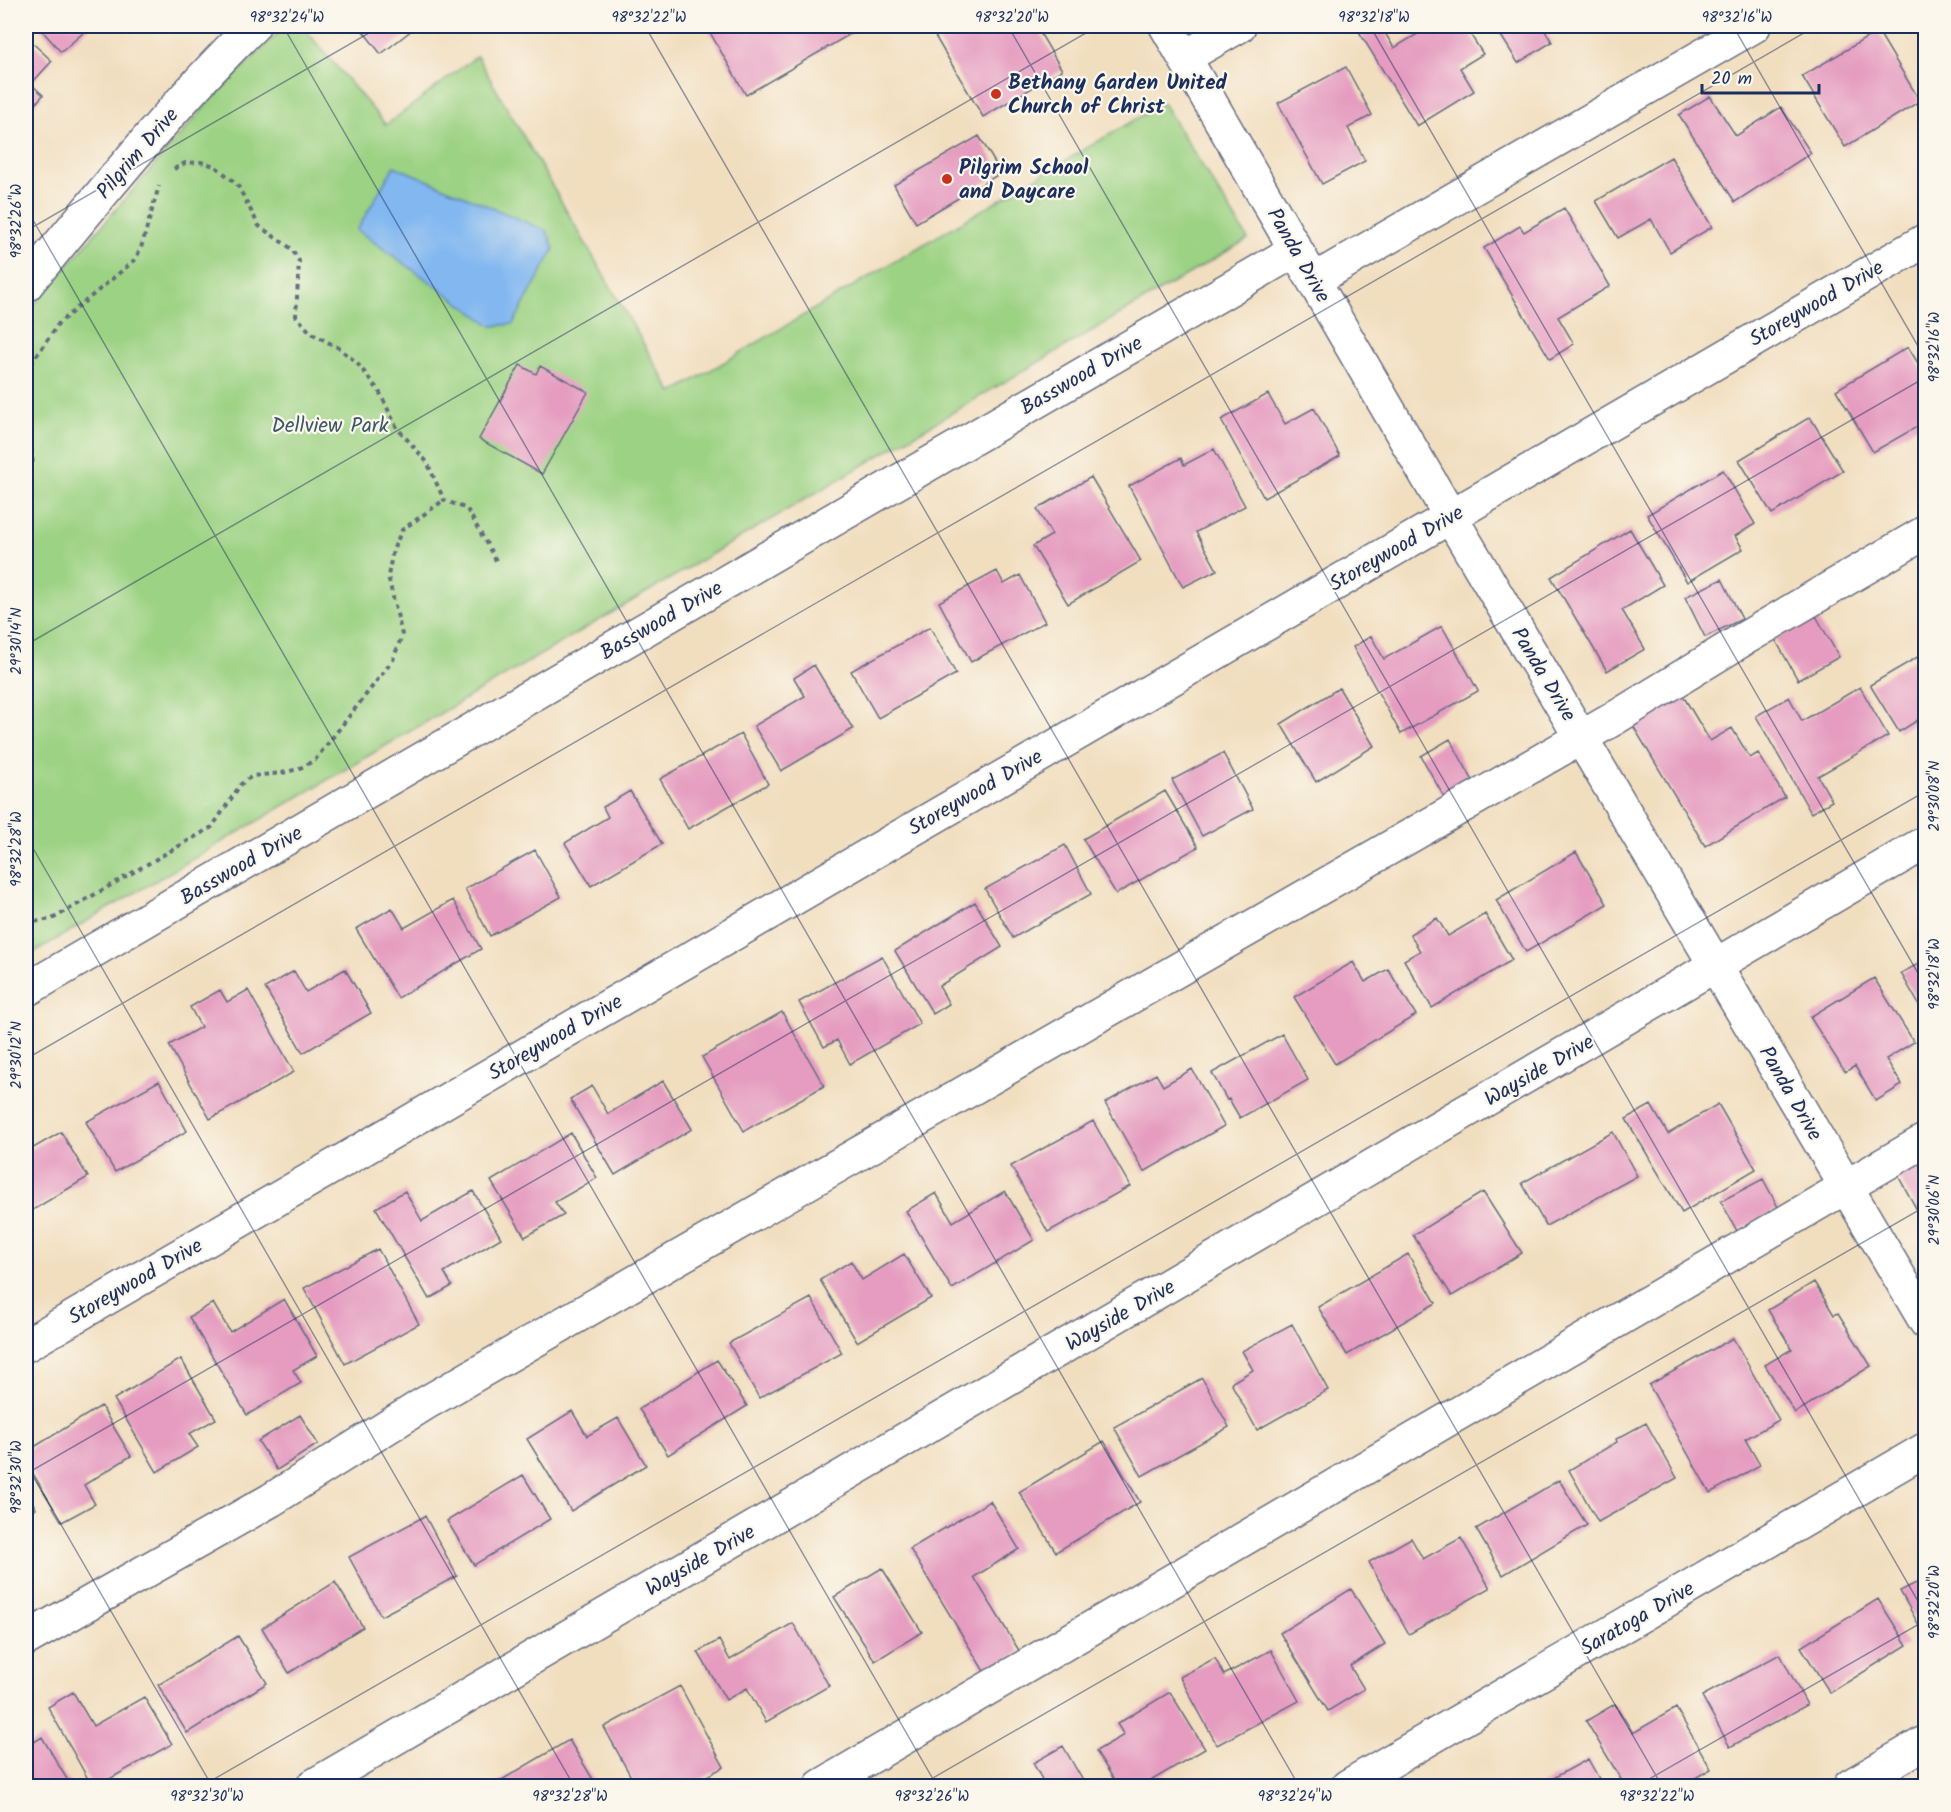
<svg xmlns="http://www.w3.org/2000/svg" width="1951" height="1812" viewBox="0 0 1951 1812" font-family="Kalam,sans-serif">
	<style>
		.green { fill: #9cd283; stroke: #5c8070; stroke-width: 1.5 }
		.water { fill: #82b7f0; stroke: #4e73a7; stroke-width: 1.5 }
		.building { fill: #e59cc0 }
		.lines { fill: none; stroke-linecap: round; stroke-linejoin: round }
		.minor-casing { stroke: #666c80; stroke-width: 36 }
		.path { stroke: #666c80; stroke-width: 4; stroke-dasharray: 4.5 4.5; stroke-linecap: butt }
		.minor { stroke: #fff; stroke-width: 33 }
		.ticks { fill: none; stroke: #1b2f5e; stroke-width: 1.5; stroke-opacity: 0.45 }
		.poi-dot { fill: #c8321e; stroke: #fbf7ec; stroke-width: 2 }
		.labels { text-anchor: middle; stroke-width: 4.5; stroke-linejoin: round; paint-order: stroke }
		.poi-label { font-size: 21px; font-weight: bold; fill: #1b2f5e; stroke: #fbf7ec; text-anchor: start }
		.street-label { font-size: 21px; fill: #1b2f5e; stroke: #fbf7ec }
		.park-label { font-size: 21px; fill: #3b5867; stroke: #fbf7ec }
		.neatline { fill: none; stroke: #1b2f5e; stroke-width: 2 }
		.ticks-label { font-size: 15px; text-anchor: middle; fill: #1b2f5e }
	</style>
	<rect width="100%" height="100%" fill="#fbf7ec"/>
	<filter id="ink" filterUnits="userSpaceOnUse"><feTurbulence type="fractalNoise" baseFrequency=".0167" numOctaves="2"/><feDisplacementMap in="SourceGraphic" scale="12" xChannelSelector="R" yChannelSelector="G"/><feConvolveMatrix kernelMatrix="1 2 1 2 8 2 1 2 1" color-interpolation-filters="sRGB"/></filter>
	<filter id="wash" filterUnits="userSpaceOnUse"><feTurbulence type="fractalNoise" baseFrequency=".008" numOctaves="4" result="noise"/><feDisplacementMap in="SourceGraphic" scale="24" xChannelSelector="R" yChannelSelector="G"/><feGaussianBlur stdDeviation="1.35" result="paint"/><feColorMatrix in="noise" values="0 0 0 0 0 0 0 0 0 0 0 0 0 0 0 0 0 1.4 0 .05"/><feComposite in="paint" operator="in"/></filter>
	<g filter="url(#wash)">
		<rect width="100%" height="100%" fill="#f1debf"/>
		<path class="green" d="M285 26H302L386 125 477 56 672 393 1163 103 1248 239 26 957V314L213 97Z"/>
		<path class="water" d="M394 166 547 231 554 249 513 324 492 326 357 230Z"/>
		<g id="blocks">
			<path class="building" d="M38 26H91L61 52Z
				M359 26H417L381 54Z
				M714 26H864L746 95 708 29Z
				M929 26H1036L1062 70 983 117Z
				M1366 26H1381L1394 48 1431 26H1465L1483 54 1460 68 1474 91 1417 126 1358 30Z
				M1495 26H1542L1552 42 1518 63Z
				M1913 26H1926V48Z
				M1878 31 1920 101 1845 147 1802 76Z
				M26 37 52 61 31 84 43 95 26 115Z
				M1346 67 1372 115 1348 128 1365 161 1322 184 1278 103Z
				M1710 96 1736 136 1781 107 1811 153 1735 202 1679 115Z
				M979 136 1001 173 916 223 894 185Z
				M1671 157 1712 227 1670 252 1651 219 1618 238 1596 201Z
				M1564 208 1610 286 1558 317 1574 344 1550 359 1484 248 1520 226 1524 232Z
				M1908 347 1926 376V434L1920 425 1873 452 1836 390Z
				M520 365 536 374 540 366 588 392 542 474 479 439Z
				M1268 394 1285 424 1314 408 1340 456 1264 498 1221 420Z
				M1810 417 1843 471 1772 514 1739 460Z
				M1214 449 1245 506 1196 532 1217 570 1183 587 1129 486 1181 458 1184 465Z
				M1723 470 1755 524 1735 536 1743 549 1687 582 1647 515Z
				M1091 477 1141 561 1068 604 1033 546 1052 535 1037 509Z
				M1630 529 1663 585 1622 610 1645 649 1607 671 1551 577Z
				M997 571 1004 584 1020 575 1045 622 971 662 939 602Z
				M1722 579 1742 619 1705 637 1685 597Z
				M1816 616 1839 657 1798 680 1775 639Z
				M1442 626 1478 691 1401 734 1353 647 1371 636 1384 659Z
				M930 627 956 674 878 718 851 671Z
				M1926 652V715L1899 732 1870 685Z
				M814 665 853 729 781 771 754 726 805 696 794 678Z
				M1860 687 1888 736 1818 776 1832 801 1811 813 1756 716 1789 697 1802 721Z
				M1339 688 1374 746 1316 782 1281 724Z
				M1682 694 1710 741 1732 728 1750 758 1758 753 1785 797 1705 846 1632 724Z
				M741 734 768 784 688 829 660 779Z
				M1450 739 1473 781 1444 797 1421 756Z
				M1223 753 1253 809 1202 836 1172 780Z
				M630 791 662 844 591 886 565 843 608 817 603 807Z
				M1165 791 1198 847 1116 894 1083 839Z
				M1065 845 1091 894 1013 938 985 889Z
				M535 850 561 897 490 936 465 889Z
				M1576 852 1607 904 1526 952 1496 900Z
				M453 900 481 949 398 998 356 929 392 908 404 928Z
				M975 902 1002 947 939 986 949 1004 933 1014 895 951Z
				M1485 914 1512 960 1432 1008 1404 960 1420 951 1410 934 1437 918 1448 936Z
				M882 956 920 1024 850 1064 837 1040 824 1047 799 1002Z
				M1926 960V1017L1901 973Z
				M1353 962 1365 982 1388 969 1416 1015 1335 1064 1294 997Z
				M345 969 371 1013 303 1053 265 988 294 971 306 992Z
				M1874 978 1914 1042 1886 1059 1902 1085 1876 1101 1855 1066 1845 1072 1810 1017Z
				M220 990 227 1002 248 990 294 1072 210 1119 169 1045 201 1027 190 1007Z
				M782 1012 824 1086 744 1131 702 1057Z
				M1282 1034 1308 1080 1240 1118 1229 1099 1227 1100 1212 1073Z
				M1192 1069 1224 1126 1144 1172 1105 1103 1156 1074 1163 1086Z
				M159 1081 187 1131 115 1172 86 1122Z
				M663 1081 692 1129 615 1175 570 1099 592 1086 608 1114Z
				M1718 1104 1756 1169 1682 1213 1626 1119 1651 1105 1668 1134Z
				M1093 1121 1130 1186 1048 1232 1011 1166Z
				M61 1132 88 1177 26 1214V1142L30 1150Z
				M1613 1132 1637 1176 1546 1226 1522 1183Z
				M571 1133 597 1178 555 1202 564 1215 525 1237 491 1181Z
				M1926 1156V1226L1896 1172Z
				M1763 1179 1779 1209 1737 1231 1721 1201Z
				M405 1191 422 1221 473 1191 501 1238 444 1272 452 1286 429 1299 376 1208Z
				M1005 1191 1034 1240 952 1289 906 1211 936 1193 953 1222Z
				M1483 1192 1522 1253 1452 1296 1413 1235Z
				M378 1249 419 1324 345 1364 304 1288Z
				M904 1254 931 1298 857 1342 820 1280 851 1261 862 1280Z
				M1408 1254 1436 1303 1347 1355 1318 1307Z
				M1814 1282 1834 1315 1838 1313 1871 1366 1795 1413 1765 1365 1792 1349 1768 1310Z
				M811 1298 842 1353 759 1398 729 1343Z
				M284 1299 317 1356 293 1370 301 1383 247 1415 189 1317 213 1303 230 1332Z
				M1292 1324 1328 1390 1257 1430 1231 1383 1253 1370 1242 1351Z
				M1733 1338 1779 1420 1745 1439 1760 1465 1710 1493 1649 1385Z
				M181 1359 216 1419 189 1434 198 1447 157 1472 114 1399Z
				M717 1360 747 1406 668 1455 639 1409Z
				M1202 1378 1229 1427 1142 1476 1114 1427Z
				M101 1406 131 1456 84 1485 95 1504 62 1522 26 1462V1452Z
				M572 1411 587 1436 618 1418 646 1465 571 1511 527 1439Z
				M300 1415 318 1444 277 1470 258 1441Z
				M1646 1423 1677 1478 1598 1522 1569 1470 1617 1442 1616 1439Z
				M1104 1441 1140 1502 1056 1552 1019 1492Z
				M523 1475 550 1519 474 1565 447 1521Z
				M1559 1480 1587 1525 1503 1575 1476 1529Z
				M26 1489 36 1509 26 1515Z
				M990 1501 1019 1549 974 1577 1020 1652 985 1673 910 1549Z
				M425 1516 457 1576 381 1616 349 1557Z
				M1411 1538 1423 1559 1461 1538 1490 1588 1409 1634 1369 1562Z
				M882 1568 922 1632 875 1661 834 1597Z
				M1926 1578V1638L1900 1591Z
				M335 1582 363 1627 289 1673 262 1628Z
				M1351 1589 1385 1644 1350 1666 1364 1689 1328 1711 1280 1633Z
				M1878 1599 1907 1645 1830 1693 1801 1647Z
				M793 1623 829 1686 766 1722 747 1688 726 1700 698 1652 719 1640 730 1660Z
				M238 1636 267 1683 187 1733 158 1685Z
				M1271 1650 1299 1701 1217 1745 1180 1677 1215 1658 1224 1675Z
				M1780 1654 1807 1705 1730 1747 1702 1696Z
				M680 1686 724 1767 688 1786H636L604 1727Z
				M73 1692 93 1726 144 1697 172 1744 97 1786H92L48 1707Z
				M1170 1692 1205 1749 1142 1786H1118L1096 1751 1124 1735 1117 1724Z
				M1615 1704 1633 1733 1676 1708 1711 1769 1681 1786H1625L1586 1721Z
				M42 1737 71 1786H26V1747Z
				M569 1740 597 1786H497L495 1784Z
				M1063 1746 1086 1786H1039L1044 1783 1033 1763Z
				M1588 1759 1603 1786H1539Z"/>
		</g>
	</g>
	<g filter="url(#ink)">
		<use href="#blocks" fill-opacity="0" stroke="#666c80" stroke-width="1.5"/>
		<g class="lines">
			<g class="minor-casing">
				<path id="minor" d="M1166 26 1450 516 1926 1322
					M1185 57 1239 26
					M1314 280 1754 26
					M26 285C99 197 171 107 253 26
					M26 990 1296 250
					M26 1345 1926 240
					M26 1639 271 1500 424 1404 1615 718 1742 640 1926 532
					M313 1786 1926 842
					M821 1786 1926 1140
					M1348 1786 1926 1449
					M1850 1786 1926 1742"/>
			</g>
			<path class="path" d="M174 169 185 163 201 162 215 166 237 184 259 226 292 249 299 261 296 316 311 333 339 348 357 363 379 391 397 428 427 462 444 500 467 509 498 564
				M26 371 59 323 135 260 141 248 159 186
				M26 433 30 437 33 466
				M26 923 52 919 212 827 241 784 252 776 282 773 298 769 315 760 393 660 402 635 388 576 393 550 402 530 444 500"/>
			<use href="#minor" class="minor"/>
		</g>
	</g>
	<path class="ticks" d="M283 26 1299 1786M645 26 1662 1786M1008 26 1926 1615M1370 26 1926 987M1733 26 1926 360M26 208 937 1786M26 231 381 26M26 645 1098 26M26 836 574 1786M26 1059 1816 26M26 1464 212 1786M26 1474 1926 377M202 1786 1926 791M919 1786 1926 1206M1637 1786 1926 1620"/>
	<g class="poi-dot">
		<circle cx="996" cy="94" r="6"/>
		<circle cx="947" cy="179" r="6"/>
	</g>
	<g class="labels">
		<g class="poi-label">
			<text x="1008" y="89">Bethany Garden United<tspan x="1008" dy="24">Church of Christ</tspan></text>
			<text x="959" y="174">Pilgrim School<tspan x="959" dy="24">and Daycare</tspan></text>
		</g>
		<g class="street-label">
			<text transform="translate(137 153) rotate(-49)" y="7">Pilgrim Drive</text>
			<text transform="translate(1299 255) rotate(60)" y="7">Panda Drive</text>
			<text transform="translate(1816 303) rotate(-30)" y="7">Storeywood Drive</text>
			<text transform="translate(1081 375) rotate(-30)" y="7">Basswood Drive</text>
			<text transform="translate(1396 548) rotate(-30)" y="7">Storeywood Drive</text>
			<text transform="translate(661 620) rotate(-30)" y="7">Basswood Drive</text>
			<text transform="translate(1544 674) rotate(59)" y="7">Panda Drive</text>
			<text transform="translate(975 792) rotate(-30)" y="7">Storeywood Drive</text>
			<text transform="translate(241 865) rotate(-30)" y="7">Basswood Drive</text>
			<text transform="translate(555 1037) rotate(-30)" y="7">Storeywood Drive</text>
			<text transform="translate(1539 1070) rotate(-30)" y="7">Wayside Drive</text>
			<text transform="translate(1791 1093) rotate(60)" y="7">Panda Drive</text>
			<text transform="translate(135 1281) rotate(-30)" y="7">Storeywood Drive</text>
			<text transform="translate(1120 1315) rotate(-30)" y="7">Wayside Drive</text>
			<text transform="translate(700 1560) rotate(-30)" y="7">Wayside Drive</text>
			<text transform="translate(1637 1618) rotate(-30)" y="7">Saratoga Drive</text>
		</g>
		<g class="park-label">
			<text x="330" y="432">Dellview Park</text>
		</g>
	</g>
	<rect width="1951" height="1812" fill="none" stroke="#fbf7ec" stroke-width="66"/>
	<path d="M1702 84v9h117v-9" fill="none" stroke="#1b2f5e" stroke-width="3"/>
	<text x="1711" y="84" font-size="18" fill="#1b2f5e" stroke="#fbf7ec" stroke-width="4.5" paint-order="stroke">20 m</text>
	<rect x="33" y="33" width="1885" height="1746" class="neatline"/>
	<g class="ticks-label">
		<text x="287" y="22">98°32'24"W</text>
		<text x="649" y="22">98°32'22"W</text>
		<text x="1012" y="22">98°32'20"W</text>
		<text x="1374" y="22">98°32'18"W</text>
		<text x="1737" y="22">98°32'16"W</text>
		<text transform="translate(16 221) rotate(-90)" y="5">98°32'26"W</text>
		<text transform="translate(1934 347) rotate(-90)" y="5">98°32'16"W</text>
		<text transform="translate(16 641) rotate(-90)" y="5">29°30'14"N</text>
		<text transform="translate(1934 796) rotate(-90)" y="5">29°30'08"N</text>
		<text transform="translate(16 849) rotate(-90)" y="5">98°32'28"W</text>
		<text transform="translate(1934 974) rotate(-90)" y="5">98°32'18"W</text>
		<text transform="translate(16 1055) rotate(-90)" y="5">29°30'12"N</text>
		<text transform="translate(1934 1210) rotate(-90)" y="5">29°30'06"N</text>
		<text transform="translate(16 1477) rotate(-90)" y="5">98°32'30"W</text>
		<text transform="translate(1934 1602) rotate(-90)" y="5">98°32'20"W</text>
		<text x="207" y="1801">98°32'30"W</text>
		<text x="570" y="1801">98°32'28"W</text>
		<text x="932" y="1801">98°32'26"W</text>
		<text x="1295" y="1801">98°32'24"W</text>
		<text x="1657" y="1801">98°32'22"W</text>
	</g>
</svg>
